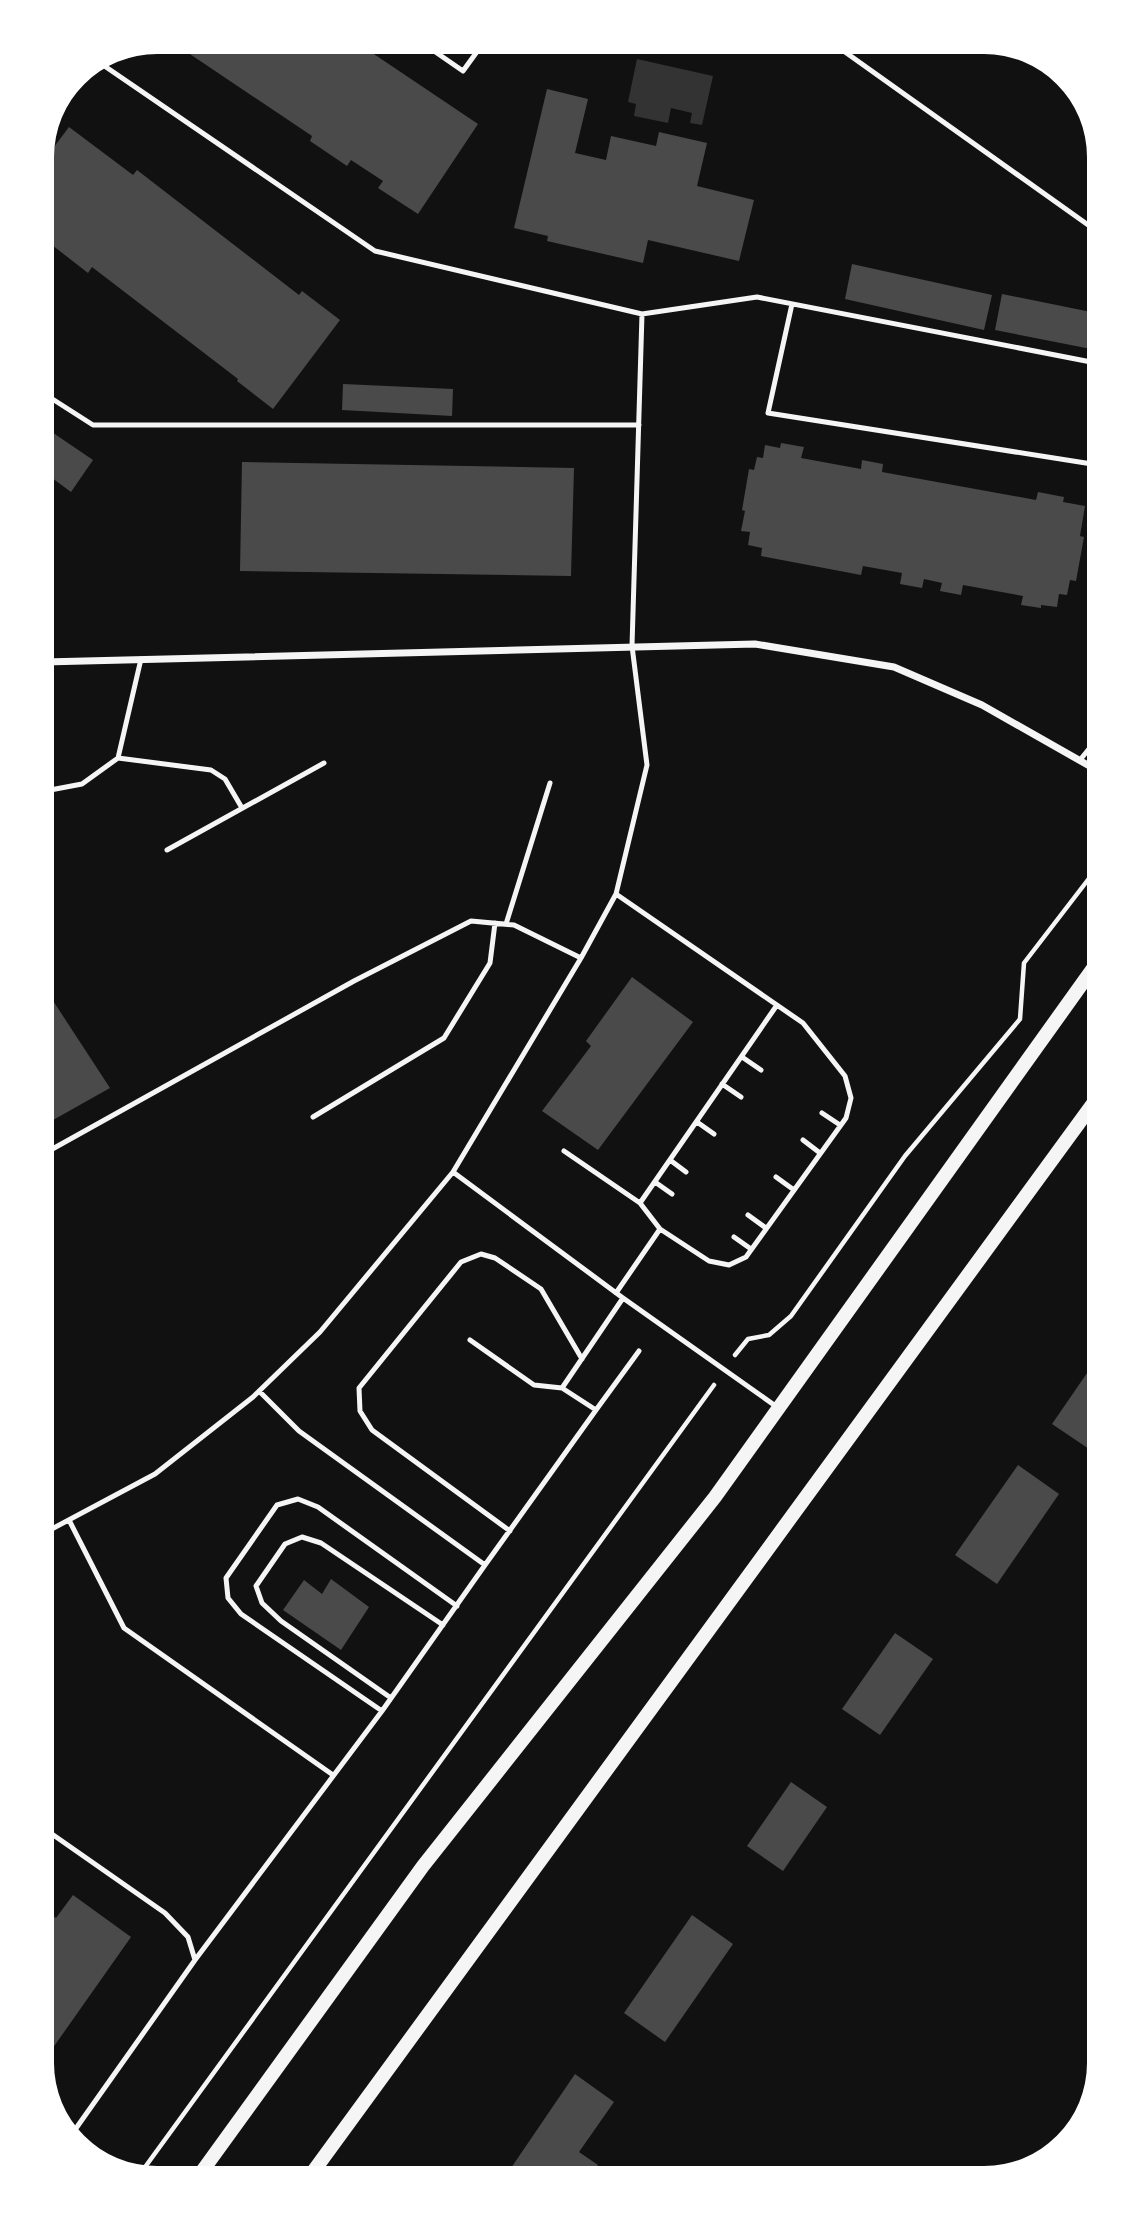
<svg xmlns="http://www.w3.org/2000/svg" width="1141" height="2220" viewBox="0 0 1141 2220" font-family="'DM Sans',sans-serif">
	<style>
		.water { fill: #333 }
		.building { fill: #4a4a4a }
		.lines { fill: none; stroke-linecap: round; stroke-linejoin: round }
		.path { stroke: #f5f5f5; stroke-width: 4.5 }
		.service { stroke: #f5f5f5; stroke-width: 5 }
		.minor { stroke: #f5f5f5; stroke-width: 7 }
		.secondary { stroke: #f5f5f5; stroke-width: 14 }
	</style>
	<rect width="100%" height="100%" fill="#111"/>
	<path class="water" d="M637 59 713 76 702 125 690 123 692 113 671 108 668 123 634 116 636 104 628 102Z"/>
	<path class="building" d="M172 42H356L478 124 418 214 378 188 383 181 351 160 347 166 310 141 312 136Z
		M547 89 588 99 575 153 606 160 611 136 656 146 659 132 707 143 697 186 754 200 739 261 648 240 643 263 547 241 548 236 514 228Z
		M69 127 133 175 137 170 299 295 302 291 340 320 273 409 237 381 238 379 92 267 88 273 43 238 42 163Z
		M852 264 992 295 984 330 845 299Z
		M1002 294 1091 312V349L995 330Z
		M343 384 453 389 452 416 342 410Z
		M43 426 93 460 71 492 44 472Z
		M781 443 804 447 801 458 861 469 862 460 883 464 882 472 1036 500 1038 492 1064 497 1063 502 1085 506 1080 536 1084 537 1076 581 1070 580 1067 595 1059 594 1057 607 1041 605V608L1021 605 1023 596 963 585 961 595 940 591 942 583 924 579 922 588 900 584 902 573 863 566 861 575 761 556 762 548 748 545 750 532 741 531 745 511 742 510 749 469 754 470 757 457 763 458 765 445 780 448Z
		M242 462 574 468 571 576 240 571Z
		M632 977 693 1022 598 1150 542 1111 591 1046 586 1041Z
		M46 990 110 1088 46 1124Z
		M1096 1360V1445L1092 1451 1052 1424Z
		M1018 1465 1059 1494 997 1584 955 1555Z
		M331 1579 369 1607 341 1650 283 1610 304 1580 322 1594Z
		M895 1633 933 1659 880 1735 842 1709Z
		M791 1782 827 1807 783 1871 747 1846Z
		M73 1895 131 1937 50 2052V1914L56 1918Z
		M692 1915 733 1944 665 2042 624 2013Z
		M575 2074 614 2102 579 2152 598 2165 592 2174H520L511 2168Z"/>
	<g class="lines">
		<path class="path" d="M735 1355 748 1339 769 1335 791 1316 905 1156 1020 1019 1024 963 1094 872
			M140 2174 714 1385"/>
		<path class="service" d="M421 42 463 71 484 42
			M831 42 1091 227
			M792 304 768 413 1092 464
			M642 314 757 297 1091 362
			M43 393 93 425H639
			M118 758 211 770 225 779 242 808
			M1080 760 1093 744
			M45 791 82 784 118 758 141 659
			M167 850 324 763
			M616 894 803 1023 845 1076 851 1098 846 1118 746 1257 729 1265 709 1261 660 1229 616 1293
			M506 924 550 783
			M742 1057 761 1070
			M722 1084 741 1097
			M822 1113 840 1125
			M313 1117 444 1038 490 963 495 923
			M697 1122 714 1134
			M803 1140 820 1153
			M564 1151 640 1203 777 1005
			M47 1152 354 981 471 921 514 925 581 958
			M670 1160 686 1172
			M453 1172 623 1298 777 1407
			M776 1177 794 1190
			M655 1182 672 1194
			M640 1203 660 1229
			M748 1215 766 1228
			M734 1237 751 1249
			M470 1340 534 1385 562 1388
			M596 1410 639 1351
			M69 1520 124 1628 333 1775
			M48 1531 155 1474 253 1397 320 1332 453 1172 581 958 616 894 647 765 632 646 642 314 375 251 103 65
			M510 1531 372 1430 360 1411 359 1388 461 1262 481 1254 495 1258 541 1289 582 1359
			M485 1565 596 1410 562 1388 623 1298
			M391 1698 281 1621 262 1603 256 1586 285 1544 302 1537 321 1543 443 1625
			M382 1711 241 1614 228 1598 226 1578 277 1505 298 1499 318 1507 457 1606
			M49 1832 165 1913 188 1937 195 1960 72 2134
			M195 1960 382 1711 485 1565 299 1431 259 1391"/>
		<path class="minor" d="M44 662 755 644 894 667 982 705 1093 768"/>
		<path class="secondary" d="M310 2176 1095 1101
			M198 2177 423 1866 715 1497 1094 967"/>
	</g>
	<path d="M0 0H1141V2220H0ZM157 54H984A103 103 0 0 1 1087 157V2063A103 103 0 0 1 984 2166H157A103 103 0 0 1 54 2063V157A103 103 0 0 1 157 54Z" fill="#fff" fill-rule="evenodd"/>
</svg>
